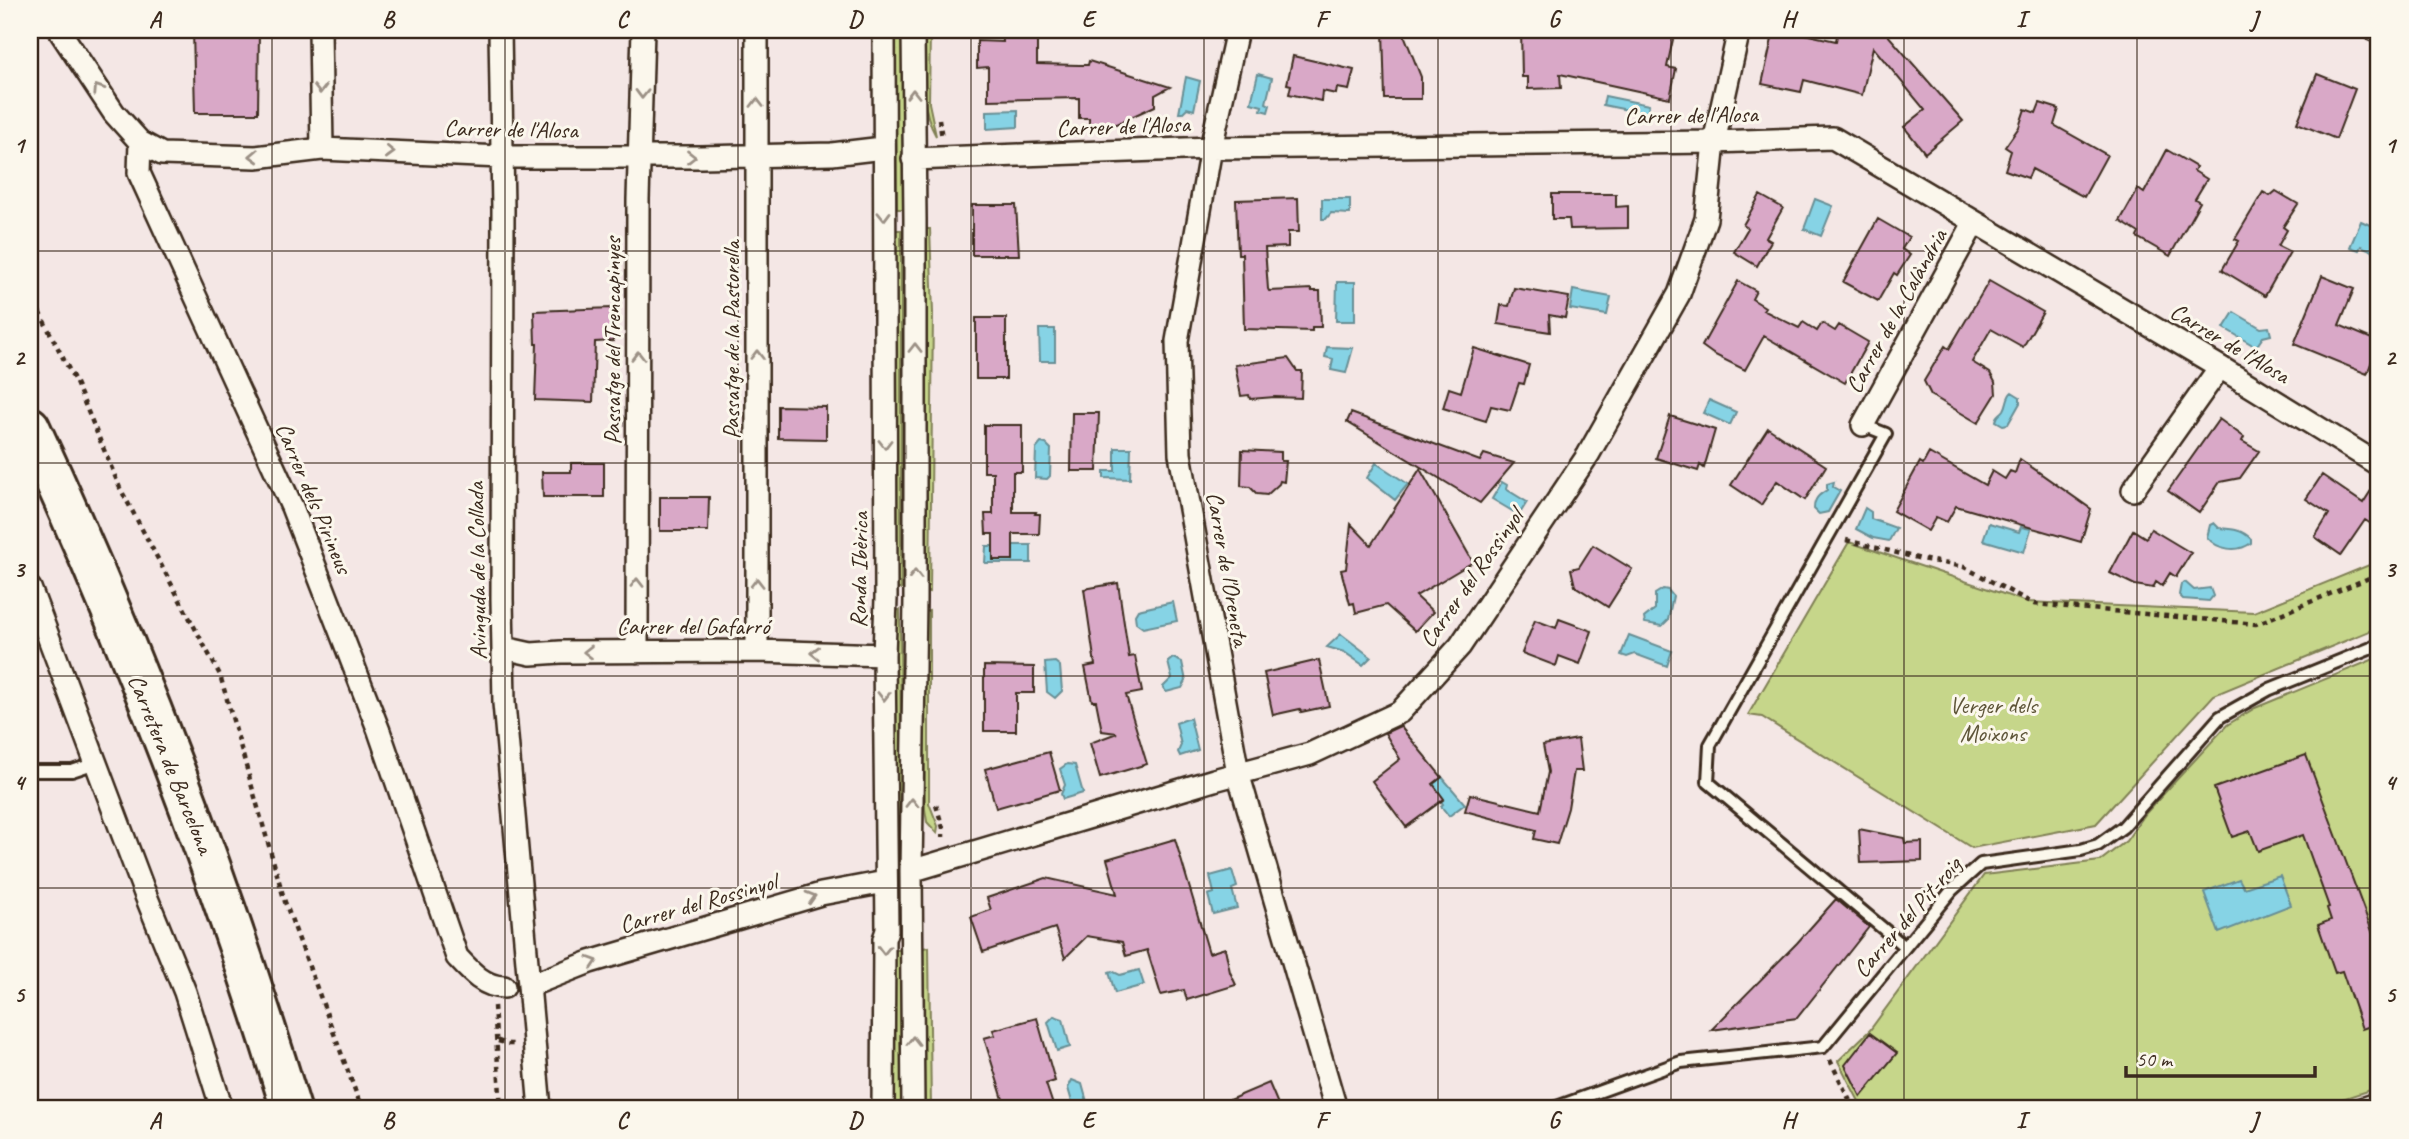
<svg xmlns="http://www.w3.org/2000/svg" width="2409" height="1139" viewBox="0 0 2409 1139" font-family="Caveat,sans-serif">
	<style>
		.green { fill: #c6d68a; stroke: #808054; stroke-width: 2 }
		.water { fill: #86d3e5; stroke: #688f95; stroke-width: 2 }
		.building { fill: #d9a8c7; stroke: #3b2a1e; stroke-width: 2 }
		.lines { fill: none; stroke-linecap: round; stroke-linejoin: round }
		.lane-casing { stroke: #3b2a1e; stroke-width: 16 }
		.street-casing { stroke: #3b2a1e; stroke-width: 26 }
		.highway-casing { stroke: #3b2a1e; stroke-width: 44 }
		.path { stroke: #3b2a1e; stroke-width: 4.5; stroke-dasharray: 5 5; stroke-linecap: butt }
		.lane { stroke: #fbf7ec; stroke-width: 10 }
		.street { stroke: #fbf7ec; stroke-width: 21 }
		.highway { stroke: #fbf7ec; stroke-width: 38 }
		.oneway { stroke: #9b9085 }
		.grid { fill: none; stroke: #3b2a1e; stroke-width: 2; stroke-opacity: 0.55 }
		.labels { text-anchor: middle; stroke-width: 6; stroke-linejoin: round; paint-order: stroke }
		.street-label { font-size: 24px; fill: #3b2a1e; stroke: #fbf7ec }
		.park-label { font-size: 24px; fill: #5e5539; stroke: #fbf7ec }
		.neatline { fill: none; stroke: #3b2a1e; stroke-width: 2.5 }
		.grid-label { font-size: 23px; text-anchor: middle; font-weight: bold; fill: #3b2a1e }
	</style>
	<rect width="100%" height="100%" fill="#f4e7e5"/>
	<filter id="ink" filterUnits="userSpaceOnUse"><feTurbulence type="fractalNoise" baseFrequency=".0143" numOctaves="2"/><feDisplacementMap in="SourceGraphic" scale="14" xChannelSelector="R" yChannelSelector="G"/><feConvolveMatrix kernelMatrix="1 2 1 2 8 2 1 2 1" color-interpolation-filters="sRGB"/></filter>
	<g filter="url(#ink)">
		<path class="green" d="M895 30H902L903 209H897Z
			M924 30H930L929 103 936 136C918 105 924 64 924 30Z
			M925 229H930L933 313 930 592 922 591Z
			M895 230H901V589H894Z
			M1849 542 2027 602 2254 612 2379 561V627L2214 695 2096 824 1972 848 1762 717 1748 715Z
			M895 610H900L902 928H895Z
			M929 611V803L938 826 937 833 927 822 925 809 923 612Z
			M2379 657V1087L2312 1109H1863L1838 1061 1870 1030 1984 875 2100 861 2126 841 2146 813 2227 725 2255 708Z
			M929 947 931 1109H923V948Z
			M895 950H902L901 1109H895Z"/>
		<path class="water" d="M1258 74 1272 78 1266 103 1270 105 1268 112 1261 110 1262 106 1251 103Z
			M1186 77 1200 81 1194 110 1187 108 1182 113H1179Z
			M1605 96 1649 105 1647 114 1603 105Z
			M1018 110V127L987 129V111Z
			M1322 199H1350V214L1331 213 1326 219H1322Z
			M1815 199 1833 206 1821 236 1804 229Z
			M2361 221 2379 229V250L2376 249 2375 252 2361 246 2359 250 2350 247Z
			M1337 282H1355V321H1336Z
			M1573 290 1611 297 1607 315 1570 309Z
			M2234 312 2261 328 2269 327 2271 335 2263 337 2256 347 2224 328Z
			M1039 329H1055V361H1040Z
			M1327 347 1353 348 1346 373 1331 370 1333 359 1325 357Z
			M2012 392 2020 397V403L2008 424 2003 425 1996 421C1997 414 2000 415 2004 410 2008 404 2006 397 2012 392Z
			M1709 400 1736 412 1730 425 1703 413Z
			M1041 443 1046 444 1051 449 1050 476 1047 479 1035 478 1036 449Z
			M1115 448H1131L1130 479 1104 478V471H1115Z
			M1376 463 1408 484 1395 500 1367 478Z
			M1502 482 1507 485 1506 489 1527 502 1519 515 1492 499Z
			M1834 482 1833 487 1840 491 1828 512 1819 514 1814 509C1814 498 1819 495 1827 490V484Z
			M1865 508 1871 512V519L1896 528 1889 541 1873 538 1856 529Z
			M1989 523 2019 532 2021 527 2031 529 2024 552 1983 540Z
			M2214 523 2219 528C2231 529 2242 529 2251 539V543C2238 553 2217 550 2207 537L2210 525Z
			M1013 545H1031V563H985L986 546H993L1013 560Z
			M2185 582 2194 590 2210 588 2213 596 2209 601 2183 599 2179 595 2181 584Z
			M1663 589 1668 590 1673 596 1668 620 1662 626 1645 623 1644 618 1655 609V594Z
			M1173 602 1177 621 1143 628 1136 623 1135 615 1138 610Z
			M1341 634 1371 657 1363 665 1344 652 1327 647Z
			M1629 635 1672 651 1667 666 1635 654 1627 657 1621 655Z
			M1173 658 1182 662 1186 681 1182 688 1166 692 1163 687 1172 678 1168 662Z
			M1055 662 1060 666 1062 691 1055 698 1047 692 1045 663Z
			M1190 718 1198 750 1180 756 1178 752 1181 745 1176 723Z
			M1067 764 1075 765 1083 793 1063 799 1061 794 1065 785 1060 769Z
			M1442 777 1465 804 1449 816 1441 806 1443 804 1441 801 1444 799 1433 784Z
			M1232 870 1237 887 1232 889 1237 908 1213 914 1208 895 1214 893 1210 876Z
			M2280 876 2291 905 2219 933 2204 892 2239 879 2244 888Z
			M1139 970 1144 985 1115 993 1109 972 1112 971 1120 975Z
			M1054 1016 1063 1019 1070 1047 1057 1051 1048 1022Z
			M1072 1080 1082 1084 1089 1109H1074L1068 1088Z"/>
		<path class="building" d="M193 30H259L258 113H195Z
			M1002 30H1037V64L1079 65H1088L1089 61 1170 87 1155 95V106L1116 124H1089V118H1079V98L988 100V67L977 68V41L1003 42Z
			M1383 30H1405V37L1421 77V99H1385Z
			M1521 30H1675L1667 67 1676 69 1670 98 1560 74 1561 88 1528 89V77H1522Z
			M1774 30H1786L1836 41 1838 30H1877L1887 34 1963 121 1925 153 1904 127 1925 110 1873 47 1862 95 1804 80 1801 92 1762 84Z
			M1293 56 1354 70 1349 90 1337 88 1336 94 1322 91 1321 101 1289 94 1291 85 1287 84Z
			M2317 74 2355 89 2336 139 2297 123Z
			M2040 103 2059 109 2054 125 2107 155 2084 197 2032 169 2028 178 2005 170 2011 151 2005 147 2019 127 2025 109 2036 113Z
			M2167 150 2196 167 2194 171 2207 179 2195 199 2200 202 2170 256 2137 237 2139 233 2120 221 2138 189 2144 193Z
			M2276 191 2298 204 2283 227 2287 230 2278 246 2290 252 2265 296 2222 270 2239 241 2235 239 2263 192 2270 196Z
			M1552 194H1616V207L1628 206V228L1570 229 1569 219H1552Z
			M1760 195 1783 208 1766 238 1771 241 1757 266 1734 252 1748 228 1743 225Z
			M1298 198 1299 232H1288V247L1265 248 1268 289 1269 291 1312 289V291H1320L1321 327H1312V331L1244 329 1242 254H1238L1236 200Z
			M972 205H1016L1019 255H972Z
			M1878 219 1909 237 1902 249 1910 255 1897 275 1894 273 1878 301 1843 282Z
			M2322 276 2354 289 2339 325 2379 342 2367 374 2294 344Z
			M1738 281 1756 291 1752 299 1765 307 1763 310 1799 328 1803 322 1817 331 1822 323 1835 331 1839 325 1868 342 1845 383 1764 336 1745 370 1713 354 1702 346Z
			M1989 281 2043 312 2023 347 1991 329 1972 362 1990 373 1995 382 1996 394 1978 423 1931 395 1924 381 1945 346 1949 349Z
			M1514 288 1569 297 1565 318 1549 315 1550 332 1498 324 1501 305 1509 306Z
			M612 308 613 341 595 342 593 402 535 400 537 344H535L534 311Z
			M976 318H1006V379H976Z
			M1474 348 1529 365 1524 384 1519 383 1510 410 1491 406 1486 421 1443 408 1449 388 1461 392Z
			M1288 358 1297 371H1302L1301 398 1275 397 1250 399 1249 395 1241 396 1235 365Z
			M778 406 826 407V439L778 438Z
			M1072 413H1099L1097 471H1071Z
			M1351 413 1480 461 1484 454 1514 463 1480 503 1347 422Z
			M1670 416 1715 430 1704 468 1700 465 1698 471 1656 458Z
			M2219 419 2244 437 2242 441 2259 451 2240 478 2220 482 2199 513 2168 491Z
			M984 425H1022V472H1013V512H1036L1035 514H1040L1039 534H1013V560H993V534H986L985 514H993V472H984Z
			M1768 428 1826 466 1805 500 1777 481 1761 505 1731 485Z
			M1242 450 1281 452V461H1286L1284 482 1280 481 1279 484 1267 495 1257 494 1250 487 1241 486Z
			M1929 453 1985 485 1992 471 2005 479 2010 471 2015 473 2020 459 2091 509 2081 542 1956 506 1947 522 1936 517 1928 531 1893 511 1920 462 1923 464Z
			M571 463H604V497H543L542 472H571Z
			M1420 469 1473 562 1416 596 1433 612 1415 631 1386 605 1356 613 1354 603 1350 604 1341 570 1346 569 1351 524 1371 545Z
			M2322 475 2363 503 2379 478V529L2365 520 2341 555 2315 537 2329 514 2306 499Z
			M660 497H709L708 531H660Z
			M2151 529 2191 553 2176 577 2170 573 2162 586 2156 582 2153 588 2135 585 2110 573 2133 530 2146 538Z
			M1593 545 1632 569 1608 607 1575 586 1571 569 1579 567Z
			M1118 583 1129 657 1135 656 1142 692 1126 695 1147 764 1100 778 1090 743 1117 733 1102 731 1096 701H1092L1085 667 1095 665 1084 589Z
			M1559 619 1592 631 1580 664 1559 656 1556 666 1522 653 1535 620 1556 628Z
			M1319 660 1329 706 1301 712 1300 709 1273 715 1264 673Z
			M984 666 1034 667V693H1016V731H984Z
			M1400 726 1442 777 1433 784 1444 799 1406 827 1372 781 1400 759 1385 733Z
			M1578 739 1582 771H1574L1568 808 1557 844 1534 839 1536 830 1465 811 1470 794 1540 811 1548 772 1543 745Z
			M1049 752 1060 790 996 808 985 769Z
			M2306 755 2379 950V1023L2362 1029 2342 971 2335 973 2318 925 2331 920 2327 908 2329 907 2303 835 2258 851 2250 831 2232 837 2214 788Z
			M1859 829 1904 838 1905 843 1922 842V861L1861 863Z
			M1175 839 1209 953 1225 948 1230 972 1236 985 1187 1000 1184 990 1161 995 1147 950 1126 956 1122 942 1087 936 1065 958 1055 928 983 952 971 917 991 910 987 898 1046 878 1117 894 1107 859Z
			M1836 899 1869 927 1797 1018 1711 1030 1797 943Z
			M1037 1018 1055 1081 1046 1084 1053 1105 1040 1109H1006L984 1038 995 1035 993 1030Z
			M1870 1033 1897 1053 1861 1097 1845 1065Z
			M1269 1083 1280 1109H1208Z"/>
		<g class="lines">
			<g class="lane-casing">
				<path id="lane" d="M1863 425 1886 434 1710 745 1708 782 1905 947
					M30 771H72L96 763
					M1551 1109 1681 1062 1823 1047 1952 890 1981 864 2081 850 2098 845 2123 827 2220 717 2270 689 2379 645"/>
			</g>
			<g class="street-casing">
				<path id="street" d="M59 30 114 113 140 142 162 154 256 157 322 149 501 157H701L832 154 883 148
					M320 30 322 149
					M500 30 503 210 502 599 504 703 540 1109
					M1237 30 1211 148 1177 341 1180 454 1238 773 1336 1109
					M2375 30 2379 31
					M140 142 139 173 292 507 379 731 457 957C470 971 484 987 504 987
					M913 159 1211 148 1714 142 1833 138 2220 367 2379 465
					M1863 425 1974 223
					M2133 490 2220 367
					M30 588 144 891 185 992 222 1109
					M504 648 531 654 561 652 757 651 884 655
					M757 651V30
					M637 652 638 199 643 30
					M911 871 1214 780 1310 754 1400 712 1460 646 1588 455 1679 294 1706 219 1714 142 1739 30
					M529 986 590 962 821 894 885 882
					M883 1109 884 939 887 930 884 655 886 598 884 30
					M913 1109 911 871 915 599V219L913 30
					M2361 1109 2379 1103"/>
			</g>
			<g class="highway-casing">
				<path id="highway" d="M30 427C133 648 220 876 291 1109"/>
			</g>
			<path class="path" d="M939 119 942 138
				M30 294 76 383 120 488 220 675 285 902 362 1109
				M1846 540 1921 559 1964 567 2034 604 2256 624 2379 574
				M936 805 943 828V837
				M494 1006 501 1109
				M498 1041 509 1044H514
				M1830 1060 1854 1109"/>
			<use href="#lane" class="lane"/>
			<use href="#street" class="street"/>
			<use href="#highway" class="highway"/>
		</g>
		<defs><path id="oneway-chevron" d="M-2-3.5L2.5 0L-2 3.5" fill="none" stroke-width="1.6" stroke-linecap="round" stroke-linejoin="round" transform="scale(1.75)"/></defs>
		<g class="oneway">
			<use href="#oneway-chevron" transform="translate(98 89) rotate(-123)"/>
			<use href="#oneway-chevron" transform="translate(320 89) rotate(90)"/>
			<use href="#oneway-chevron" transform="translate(642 94) rotate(91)"/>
			<use href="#oneway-chevron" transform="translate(913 94) rotate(-90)"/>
			<use href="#oneway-chevron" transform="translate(757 103) rotate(-90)"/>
			<use href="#oneway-chevron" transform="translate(390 152) rotate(2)"/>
			<use href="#oneway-chevron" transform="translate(254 156) rotate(178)"/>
			<use href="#oneway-chevron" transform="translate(691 157)"/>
			<use href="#oneway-chevron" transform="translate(884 216) rotate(89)"/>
			<use href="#oneway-chevron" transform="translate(915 348) rotate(-90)"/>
			<use href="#oneway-chevron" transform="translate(757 355) rotate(-90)"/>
			<use href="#oneway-chevron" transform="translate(638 356) rotate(-90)"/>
			<use href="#oneway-chevron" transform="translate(885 444) rotate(90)"/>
			<use href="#oneway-chevron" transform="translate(915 575) rotate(-90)"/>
			<use href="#oneway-chevron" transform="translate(637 583) rotate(-90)"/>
			<use href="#oneway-chevron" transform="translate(757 583) rotate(-90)"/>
			<use href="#oneway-chevron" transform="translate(588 652) rotate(180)"/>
			<use href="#oneway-chevron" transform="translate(815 653) rotate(-179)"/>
			<use href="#oneway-chevron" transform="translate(884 696) rotate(90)"/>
			<use href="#oneway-chevron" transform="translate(912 803) rotate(-90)"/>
			<use href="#oneway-chevron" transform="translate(811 897) rotate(-16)"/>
			<use href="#oneway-chevron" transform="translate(884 950) rotate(91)"/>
			<use href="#oneway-chevron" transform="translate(593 962) rotate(-18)"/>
			<use href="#oneway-chevron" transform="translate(913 1041) rotate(-90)"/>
		</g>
	</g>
	<path class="grid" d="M272 30V1109M505 30V1109M738 30V1109M971 30V1109M1204 30V1109M1438 30V1109M1671 30V1109M1904 30V1109M2137 30V1109M30 251H2379M30 463H2379M30 676H2379M30 888H2379"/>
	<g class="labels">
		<g class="street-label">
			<text transform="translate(1691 115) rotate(-1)" y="8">Carrer de l'Alosa</text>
			<text transform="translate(1123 126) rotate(-2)" y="8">Carrer de l'Alosa</text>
			<text transform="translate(511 129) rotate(1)" y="8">Carrer de l'Alosa</text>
			<text transform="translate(1896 311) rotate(-61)" y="8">Carrer de la Calàndria</text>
			<text transform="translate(731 340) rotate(-90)" y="8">Passatge de la Pastorella</text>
			<text transform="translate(612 341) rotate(-90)" y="8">Passatge del Trencapinyes</text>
			<text transform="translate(2230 343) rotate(31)" y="8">Carrer de l'Alosa</text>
			<text transform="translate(314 498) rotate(67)" y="8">Carrer dels Pirineus</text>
			<text transform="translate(1228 569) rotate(80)" y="8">Carrer de l'Oreneta</text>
			<text transform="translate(859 570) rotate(-89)" y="8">Ronda Ibèrica</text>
			<text transform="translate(477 571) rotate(-91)" y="8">Avinguda de la Collada</text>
			<text transform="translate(1471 578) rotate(-55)" y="8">Carrer del Rossinyol</text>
			<text x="693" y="634">Carrer del Gafarró</text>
			<text transform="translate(171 764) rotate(68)" y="8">Carretera de Barcelona</text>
			<text transform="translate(698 903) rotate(-16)" y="8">Carrer del Rossinyol</text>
			<text transform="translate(1907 917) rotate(-49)" y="8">Carrer del Pit-roig</text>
		</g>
		<g class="park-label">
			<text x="1993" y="713">Verger dels<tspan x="1993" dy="28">Moixons</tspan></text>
		</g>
	</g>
	<rect width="2409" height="1139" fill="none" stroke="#fbf7ec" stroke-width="77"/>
	<path d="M2126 1066v10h189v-10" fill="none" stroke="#3b2a1e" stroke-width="3.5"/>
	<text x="2136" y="1066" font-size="21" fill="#3b2a1e" stroke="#fbf7ec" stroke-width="5" paint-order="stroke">50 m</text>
	<rect x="38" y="38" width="2332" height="1062" class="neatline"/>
	<g class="grid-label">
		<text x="155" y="27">A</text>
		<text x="388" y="27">B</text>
		<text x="622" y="27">C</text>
		<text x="855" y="27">D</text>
		<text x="1088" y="27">E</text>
		<text x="1321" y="27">F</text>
		<text x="1554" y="27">G</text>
		<text x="1788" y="27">H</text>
		<text x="2021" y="27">I</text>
		<text x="2254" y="27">J</text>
		<text x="19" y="153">1</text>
		<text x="2390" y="153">1</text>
		<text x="19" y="365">2</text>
		<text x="2390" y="365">2</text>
		<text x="19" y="577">3</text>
		<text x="2390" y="577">3</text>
		<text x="19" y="790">4</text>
		<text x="2390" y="790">4</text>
		<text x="19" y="1002">5</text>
		<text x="2390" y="1002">5</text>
		<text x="155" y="1128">A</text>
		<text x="388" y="1128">B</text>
		<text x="622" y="1128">C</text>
		<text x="855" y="1128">D</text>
		<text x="1088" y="1128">E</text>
		<text x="1321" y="1128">F</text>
		<text x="1554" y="1128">G</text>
		<text x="1788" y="1128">H</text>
		<text x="2021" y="1128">I</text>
		<text x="2254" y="1128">J</text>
	</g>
</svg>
